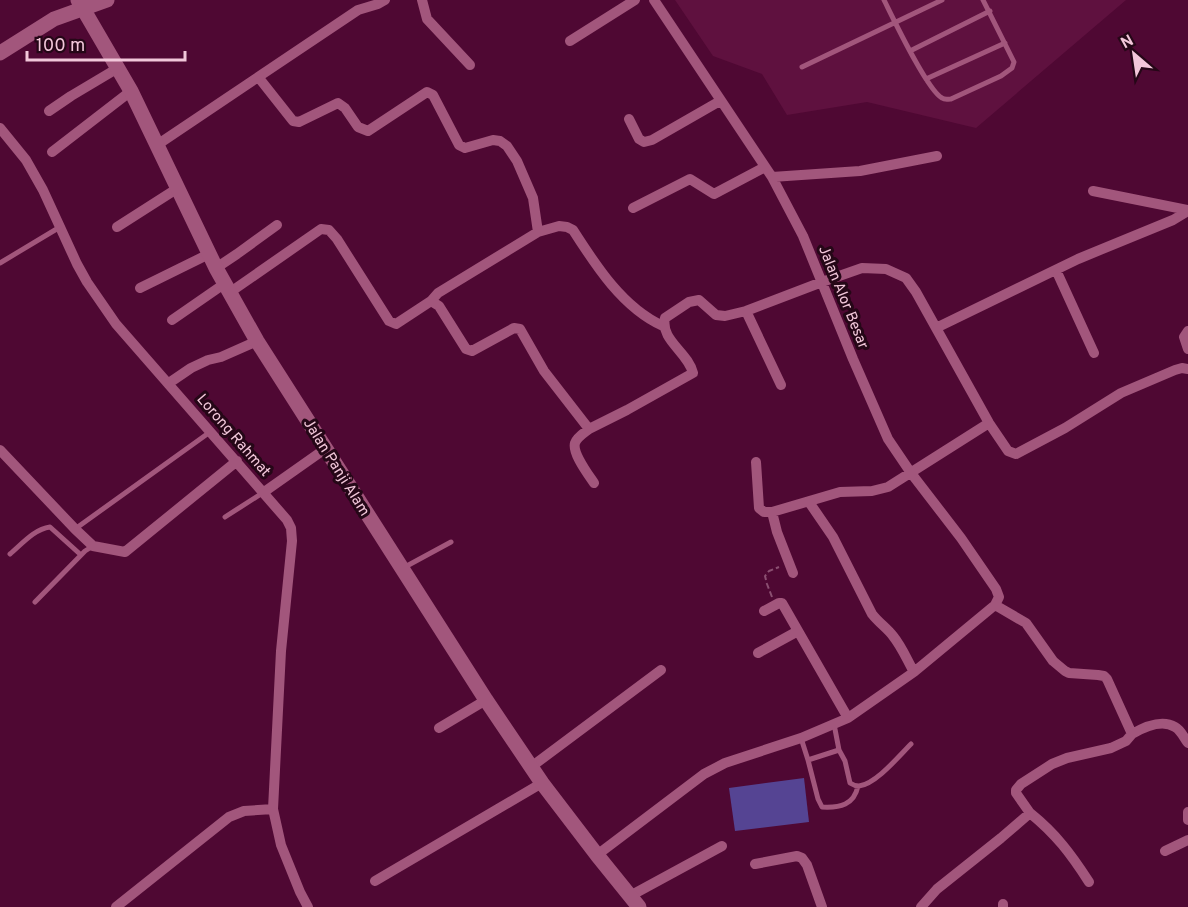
<svg xmlns="http://www.w3.org/2000/svg" width="1188" height="907" viewBox="0 0 1188 907" font-family="Overpass,sans-serif">
	<style>
		.built { fill: #5f113f }
		.building { fill: #554493 }
		.lines { fill: none; stroke-linecap: round; stroke-linejoin: round }
		.path { stroke: #8b4f71; stroke-width: 2; stroke-dasharray: 6 3; stroke-linecap: butt }
		.lane { stroke: #a2567c; stroke-width: 5 }
		.street { stroke: #a2567c; stroke-width: 10 }
		.secondary { stroke: #a2567c; stroke-width: 15 }
		.labels { text-anchor: middle; stroke-width: 6; stroke-linejoin: round; paint-order: stroke }
		.street-label { font-size: 15px; fill: #f2c7da; stroke: #250717 }
	</style>
	<rect width="100%" height="100%" fill="#4f0833"/>
	<path class="built" d="M675 0H1126L976 128 867 102 787 115 762 74 713 56Z"/>
	<path class="building" d="M804 778 809 822 735 831 729 788Z"/>
	<g class="lines">
		<path class="path" d="M772 597 767 584 765 576 769 571 779 567"/>
		<path class="lane" d="M884 0C893 18 927 90 942 98 945 100 947 99 951 99L1001 76 1012 68 1014 62 983 0
			M910 51 990 11
			M802 67 942 0
			M926 79 1005 43
			M0 263 60 227
			M225 517 264 492
			M75 529 210 432
			M10 554C21 545 34 529 50 527L81 555
			M403 568 451 542
			M35 602 85 551 93 546
			M834 724 839 750
			M801 738 808 760 839 750 845 761 850 783C853 785 855 786 859 786 876 784 899 756 911 744
			M808 760 818 799 822 807C840 808 854 805 858 786"/>
		<path class="street" d="M422 0 427 19 470 65
			M570 41 635 0
			M259 78 293 121 299 122 338 103 345 108 358 127 368 131 427 92 433 95 459 145 465 148 493 140 500 141 507 146 517 161 533 198 538 232
			M49 111 71 96 118 68
			M629 119 639 139 644 142 652 140 720 101
			M0 128 26 160 43 190 77 264 87 282 116 324 287 520 291 528 292 541 281 651 273 809 281 845 300 892 308 907
			M157 145 358 10 378 4 385 0
			M52 152 131 91
			M772 177 860 171 937 156
			M1093 191 1188 210
			M633 208 690 179 714 194 765 167
			M117 227 178 188
			M216 268 237 254 277 225
			M1056 270 1094 353
			M140 288 209 254
			M229 293 321 229 329 230 337 239 389 321 396 324 431 301 439 306 466 349 472 351 514 328 520 329 544 371 589 429 627 410 693 373C688 352 660 340 665 318L689 302 699 300 716 315 725 316 746 311 822 282 862 268 886 269 906 278 916 292 989 423 1008 451 1016 454 1065 428 1121 393 1175 370 1182 368 1188 369
			M431 301 438 293 538 232 559 226 567 227 573 230C596 266 623 308 663 326
			M746 311 781 385
			M172 320 224 284
			M936 328 1078 259 1173 220 1188 211
			M1188 331 1184 337 1188 349
			M169 383 191 368 208 360 221 357 257 341
			M589 429C584 433 577 437 575 443 572 453 588 474 594 483
			M0 450 75 529 93 546 125 552 237 461
			M756 462 759 508 764 512H772L840 492 872 491 888 487 989 423
			M264 492 325 449
			M809 502 833 537 872 614C879 623 887 628 893 636 902 647 907 660 914 672
			M772 512 777 532 793 573
			M764 611 779 603H782L848 718
			M758 653 798 631
			M439 728 486 700
			M1132 734C1144 727 1162 719 1175 727 1181 730 1184 738 1188 743
			M531 767 661 670
			M1188 812V820
			M1030 813C1056 834 1071 854 1089 882
			M1165 851 1188 840
			M597 855 704 774 725 763 801 738 848 718 914 672 995 605 999 597 996 589 961 538 911 473 888 439 853 359 803 236 772 177 654 0
			M755 864 797 856 802 858 807 865 822 907
			M375 881 542 783
			M630 896 722 846
			M116 907 229 817 244 811 273 809
			M921 907 937 889 1001 838 1030 813 1016 793V790L1021 784 1052 764 1067 758 1111 748 1126 741 1132 734 1107 679 1104 676 1098 675 1069 673 1065 671 1053 661 1026 623 995 605
			M1003 907V904"/>
		<path class="secondary" d="M78 0 131 91 216 268 257 341 486 700 542 783 597 855 639 907
			M0 53 54 19 107 0"/>
	</g>
	<g class="labels">
		<g class="street-label">
			<text transform="translate(844 297) rotate(68)" y="5">Jalan Alor Besar</text>
			<text transform="translate(234 435) rotate(49)" y="5">Lorong Rahmat</text>
			<text transform="translate(337 467) rotate(58)" y="5">Jalan Panji Alam</text>
		</g>
	</g>
	<g transform="translate(1134 54) rotate(331)" stroke="#250717" stroke-width="4.5" paint-order="stroke">
	<path d="M0-4.5L10 22L0 15L-10 22Z" fill="#f2c7da"/>
	<text y="-9" font-size="16" font-weight="bold" text-anchor="middle" fill="#f2c7da">N</text>
	</g>
	<path d="M27 51v9h158v-9" fill="none" stroke="#f2c7da" stroke-width="3"/>
	<text x="36" y="51" font-size="18" fill="#f2c7da" stroke="#250717" stroke-width="4.5" paint-order="stroke">100 m</text>
</svg>
